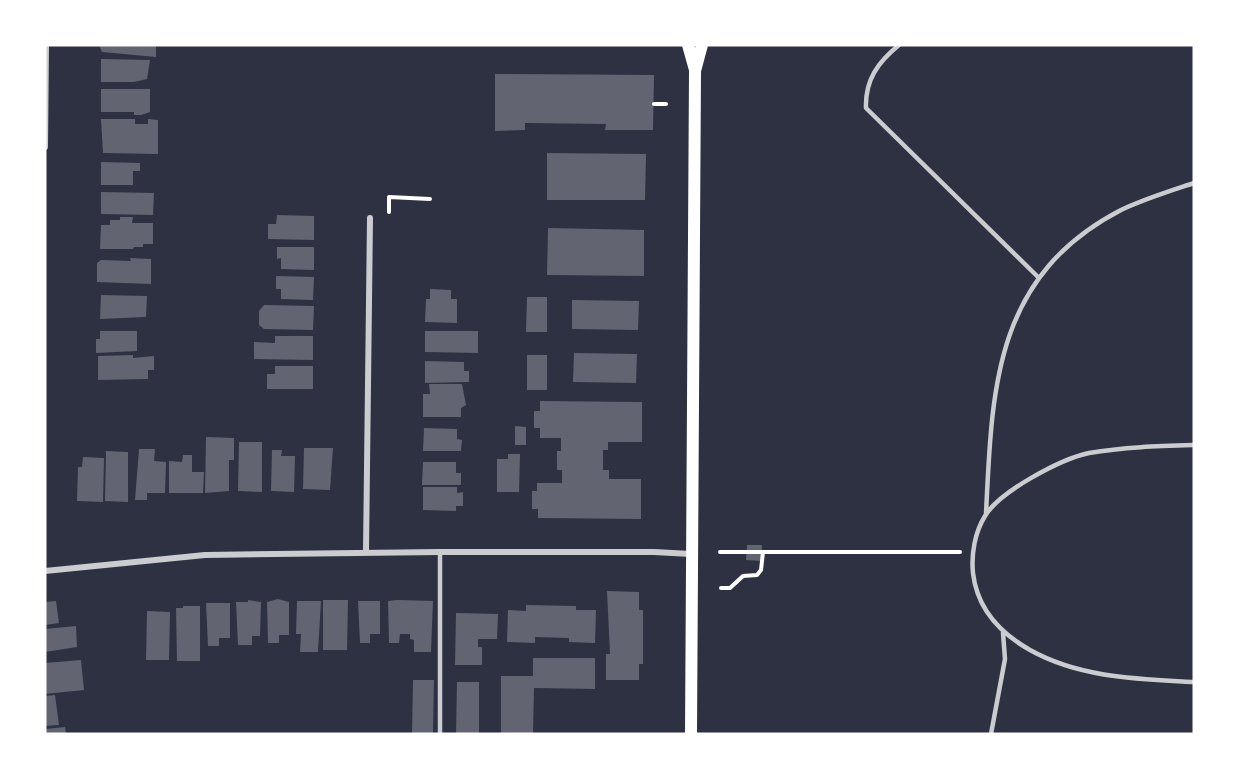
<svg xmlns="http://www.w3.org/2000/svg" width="1239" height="779" viewBox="0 0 1239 779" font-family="'PT Sans Narrow',sans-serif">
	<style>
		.building { fill: #626471 }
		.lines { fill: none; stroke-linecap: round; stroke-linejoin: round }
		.path { stroke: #fff; stroke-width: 4 }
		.service { stroke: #caccd0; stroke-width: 4.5 }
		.minor { stroke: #caccd0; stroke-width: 6 }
		.secondary { stroke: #fff; stroke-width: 12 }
	</style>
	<rect width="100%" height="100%" fill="#2d3142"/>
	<path class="building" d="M99 45H156V57L102 52Z
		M101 59 150 60 147 79 134 82H101Z
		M495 74 654 75 653 130H605L606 124 525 123V130L495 131Z
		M101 89H150V112L141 115H134V112H101Z
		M101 119H135V124H148V119L158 120V154L103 153Z
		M547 153 646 154 645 200H547Z
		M101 162 140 163V171H133V185H101Z
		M101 192 154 193 153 215 101 214Z
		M277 215 314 216V240L268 239V224H276Z
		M120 217H133L132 223H153V244H143V247H134L133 249H100L101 225H110V220H120Z
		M548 228 644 230V276L547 275Z
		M277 247H314V270L281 269V258L277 259Z
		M130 258 151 259V284L97 282V263L101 260 131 261Z
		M276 276 314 277 313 300 281 299V289H276Z
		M430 289 451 290V299H457V323L425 322 426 299H430Z
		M101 295 147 296 146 317 100 319Z
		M527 297H547V332H526Z
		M572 300 639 301 638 330 572 329Z
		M264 305 314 306 313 330 264 329 259 325V311Z
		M100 331H137V351L96 353V339H100Z
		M425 331H478V353L425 352Z
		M275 336H313V360L254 359V342L275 343Z
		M574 353 637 354 636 383 573 382Z
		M133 355V358L154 356V370H148V379L98 380V356Z
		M527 355H547V390H527Z
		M425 361 464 362V371H469V382L425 383Z
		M275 366H313V389H267V374H275Z
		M429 384H462L466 405 461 408V417H423V394H430Z
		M540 401 642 402V442H608V450H603V470H609V479H641V519L538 518V509H532V491H537V483H562V470H557V451H561V438H540V428H534V411H540Z
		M515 426 526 427V445H515Z
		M424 428 457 429V439L462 440 461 451H423Z
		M206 437 234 438V460H229V491L205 493Z
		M239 442H262V492L238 491Z
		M304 448H333L330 490 303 489Z
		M139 449H155L154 461 166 462 165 493H147V500H135Z
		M272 450H282L281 456H295L294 492 271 491Z
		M106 451 128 452V502L105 501Z
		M508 454H520L519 492H497V459H508Z
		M183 455H192V472H204L203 493H169V461L182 462Z
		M83 457 104 458 103 502 77 501 78 467H82Z
		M423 462H456V473H461V485H422Z
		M423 487H457V493L463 492V506H456V511L423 510Z
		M747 545H762L761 561 746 560Z
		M607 591 639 592V610H643V664H639V680H606V654H610Z
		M278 599 289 602V635H279V643H268L267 602Z
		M248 600 261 602 260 636H252V645H238L236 602H248Z
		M323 600H348L347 650H323Z
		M398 600 433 601 431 652H414V640L410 639V634H400L399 643H389L388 601Z
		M56 601 59 623 45 625V602Z
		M297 601H321L318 652H300L301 634H296Z
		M358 601H380V634H370V643H360Z
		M206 603H230V638H219V646H208Z
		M526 605 576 606V610H596L595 643 569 642V638L535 637V643L507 642 508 610 526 611Z
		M183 606H200V661H177L176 608H183Z
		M147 611 170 612 169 660H146Z
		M456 613 498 614 497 639H478V647H482V665H455Z
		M76 626 77 647 45 652V629Z
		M533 658H595V689L534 688 533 734H501V676H533Z
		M81 660 84 690 45 694V663Z
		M413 680H434L433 734H412Z
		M457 682H479V734H456Z
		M55 695 59 725 45 726V696Z
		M65 727 66 734H45V729Z"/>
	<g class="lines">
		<path class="path" d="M654 104H666
			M389 212V197L430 199
			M720 552H960
			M721 588H730L743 576 757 575 761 570 763 552"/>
		<path class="service" d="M899 45C878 62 865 80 866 108L1038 277
			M1194 445C1159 446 1123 447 1089 453 1061 459 1000 491 985 516 975 532 971 554 973 573 977 608 1000 633 1030 650 1080 678 1138 679 1194 682
			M986 514C992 388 994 276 1121 210 1144 199 1170 191 1194 183
			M440 734V552
			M991 734 1005 659 1003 633"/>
		<path class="minor" d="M45 147 46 45
			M366 552 370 218
			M45 571 205 555 440 552H654L691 554"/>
		<path class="secondary" d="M688 45 695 70
			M691 734 695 71 702 45"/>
	</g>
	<rect width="1239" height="779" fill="none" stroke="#ffffff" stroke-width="93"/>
</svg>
